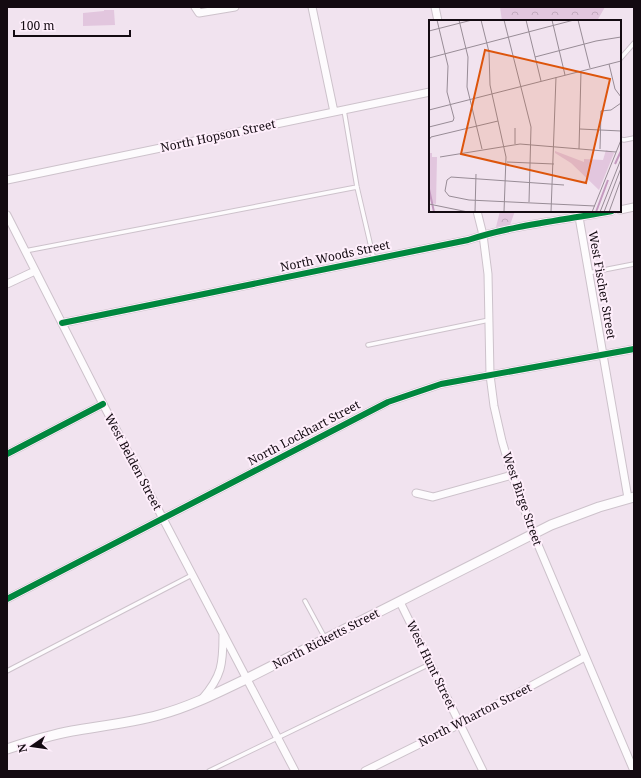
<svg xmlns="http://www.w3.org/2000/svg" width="641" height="778" viewBox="0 0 641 778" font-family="'Noto Serif',serif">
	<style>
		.park { fill: url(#park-crowns) }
		.pitch { fill: #e2c6de }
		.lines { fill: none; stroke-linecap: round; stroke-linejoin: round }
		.service-casing { stroke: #cdc2cb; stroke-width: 5.5 }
		.minor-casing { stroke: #cdc2cb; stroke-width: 9 }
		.tertiary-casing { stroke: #cdc2cb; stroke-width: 11 }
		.service { stroke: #fdfbfd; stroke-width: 3.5 }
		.minor { stroke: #fdfbfd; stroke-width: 7 }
		.tertiary { stroke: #fdfbfd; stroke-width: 9 }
		.cycleway-casing { stroke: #feeefb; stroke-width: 8 }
		.cycleway { stroke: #00873e; stroke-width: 6 }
		.labels { text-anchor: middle; stroke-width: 4; stroke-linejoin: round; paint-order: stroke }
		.street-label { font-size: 12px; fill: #130a11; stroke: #feeefb }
		.inset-river { fill: none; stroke: #c49abf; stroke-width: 2 }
		.inset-road { fill: none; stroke: #988c96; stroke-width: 1 }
		.view { fill: #dd550c; fill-opacity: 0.15; stroke: #dd550c; stroke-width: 2 }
		.inset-edge { fill: none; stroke: #130a11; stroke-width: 2 }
	</style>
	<defs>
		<pattern id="park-crowns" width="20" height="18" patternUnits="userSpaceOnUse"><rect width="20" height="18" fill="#e2c6de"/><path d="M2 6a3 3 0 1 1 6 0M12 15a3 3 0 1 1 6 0" fill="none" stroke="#c1a9bd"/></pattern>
	</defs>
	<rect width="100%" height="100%" fill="#f1e3ef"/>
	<path class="park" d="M500 7H605L597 21H502Z
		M500 211H515L510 225 496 227Z"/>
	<path class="pitch" d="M104 10H114L115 25 83 26V13L104 11Z"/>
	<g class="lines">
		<g class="service-casing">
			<path id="service" d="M620 59 634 43
				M344 110 357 187 374 260
				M620 139 624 140 634 138
				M25 251 357 187
				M588 273 634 264
				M368 345 489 320
				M305 601 325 638
				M7 671 192 575
				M209 771 430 664"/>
		</g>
		<g class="minor-casing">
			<path id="minor" d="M195 7 199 13 235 7
				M312 7 334 112
				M435 7 438 21
				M7 180 430 92
				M620 210 634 207
				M477 211 483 235 488 274 490 375 494 406 502 441 512 475 533 533 634 771
				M7 215 103 404 295 771
				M579 217 628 498
				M7 284 35 271
				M62 323 468 240C513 225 565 220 612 211
				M7 454 103 404
				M416 493 433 497 512 475
				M7 599 388 402 441 384 634 349
				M400 602 483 771
				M202 699C222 676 223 664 223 635
				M365 771 460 724 585 657"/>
		</g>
		<g class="tertiary-casing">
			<path id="tertiary" d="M7 749C28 742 50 735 72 731 101 726 130 723 159 715 189 707 217 693 246 679L551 525 599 507 634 497"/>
		</g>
		<use href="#service" class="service"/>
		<use href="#minor" class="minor"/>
		<use href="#tertiary" class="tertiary"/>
		<g class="cycleway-casing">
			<path id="cycleway" d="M62 323 468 240C513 225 565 220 612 211
				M7 454 103 404
				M7 599 388 402 441 384 634 349"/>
		</g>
		<use href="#cycleway" class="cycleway"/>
	</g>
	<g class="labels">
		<g class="street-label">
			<text transform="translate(218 136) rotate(-12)" y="4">North Hopson Street</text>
			<text transform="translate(335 256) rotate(-12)" y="4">North Woods Street</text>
			<text transform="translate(602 285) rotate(80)" y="4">West Fischer Street</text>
			<text transform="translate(304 433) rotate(-28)" y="4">North Lockhart Street</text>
			<text transform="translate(133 462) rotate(62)" y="4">West Belden Street</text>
			<text transform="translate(522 499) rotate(71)" y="4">West Birge Street</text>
			<text transform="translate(326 639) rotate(-27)" y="4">North Ricketts Street</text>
			<text transform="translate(431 665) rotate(64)" y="4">West Hunt Street</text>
			<text transform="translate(475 715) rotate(-27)" y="4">North Wharton Street</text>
		</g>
	</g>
	<g transform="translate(429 20)">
		<rect width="192" height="192" fill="#f1e3ef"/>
		<path d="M0 133H3V137H8L7 184 2 183 0 171Z" fill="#e2c6de"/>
		<path d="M177 130 185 133 170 170 142 143 126 133V131L155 142V139L174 140Z" fill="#e2c6de"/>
		<path class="inset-river" d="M186 144 192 131M0 169 5 192M167 192 179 160"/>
		<path class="inset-road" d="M30 0 39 37 38 67 53 129M52 0 60 32 61 65 77 137 75 192M75 0 102 107 100 182M97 0 112 61M123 0 136 55M149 0 161 48M0 11 43 0M106 37 167 21 192 17M0 38 145 0M180 44 186 69 192 77M0 90 192 41M0 107 24 101 25 98 18 72 19 46 8 0M151 109 192 111M0 120 2 117 69 101M86 124V108M150 129 152 51M171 129 172 91 182 90 192 83M11 137 91 124 187 132M78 142 125 144M135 165 22 157 18 160 16 171 20 176 40 180 166 186M0 184 39 192M46 192 47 154M122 192 127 57M163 192 192 120M171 192 192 139M175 192 192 148M180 192 192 159"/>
		<path class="view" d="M56 30 181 59 157 163 32 134Z"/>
		<rect width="192" height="192" class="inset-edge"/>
	</g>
	<rect width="641" height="778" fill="none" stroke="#130a11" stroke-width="16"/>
	<g transform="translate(32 746) rotate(257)" stroke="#feeefb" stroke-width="3" paint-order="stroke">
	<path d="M0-3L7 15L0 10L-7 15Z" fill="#130a11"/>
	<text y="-6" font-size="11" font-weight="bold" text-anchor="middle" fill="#130a11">N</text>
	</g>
	<path d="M14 30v6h116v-6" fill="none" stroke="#130a11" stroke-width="2"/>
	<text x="20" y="30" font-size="12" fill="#130a11" stroke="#feeefb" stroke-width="3" paint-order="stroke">100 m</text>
</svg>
